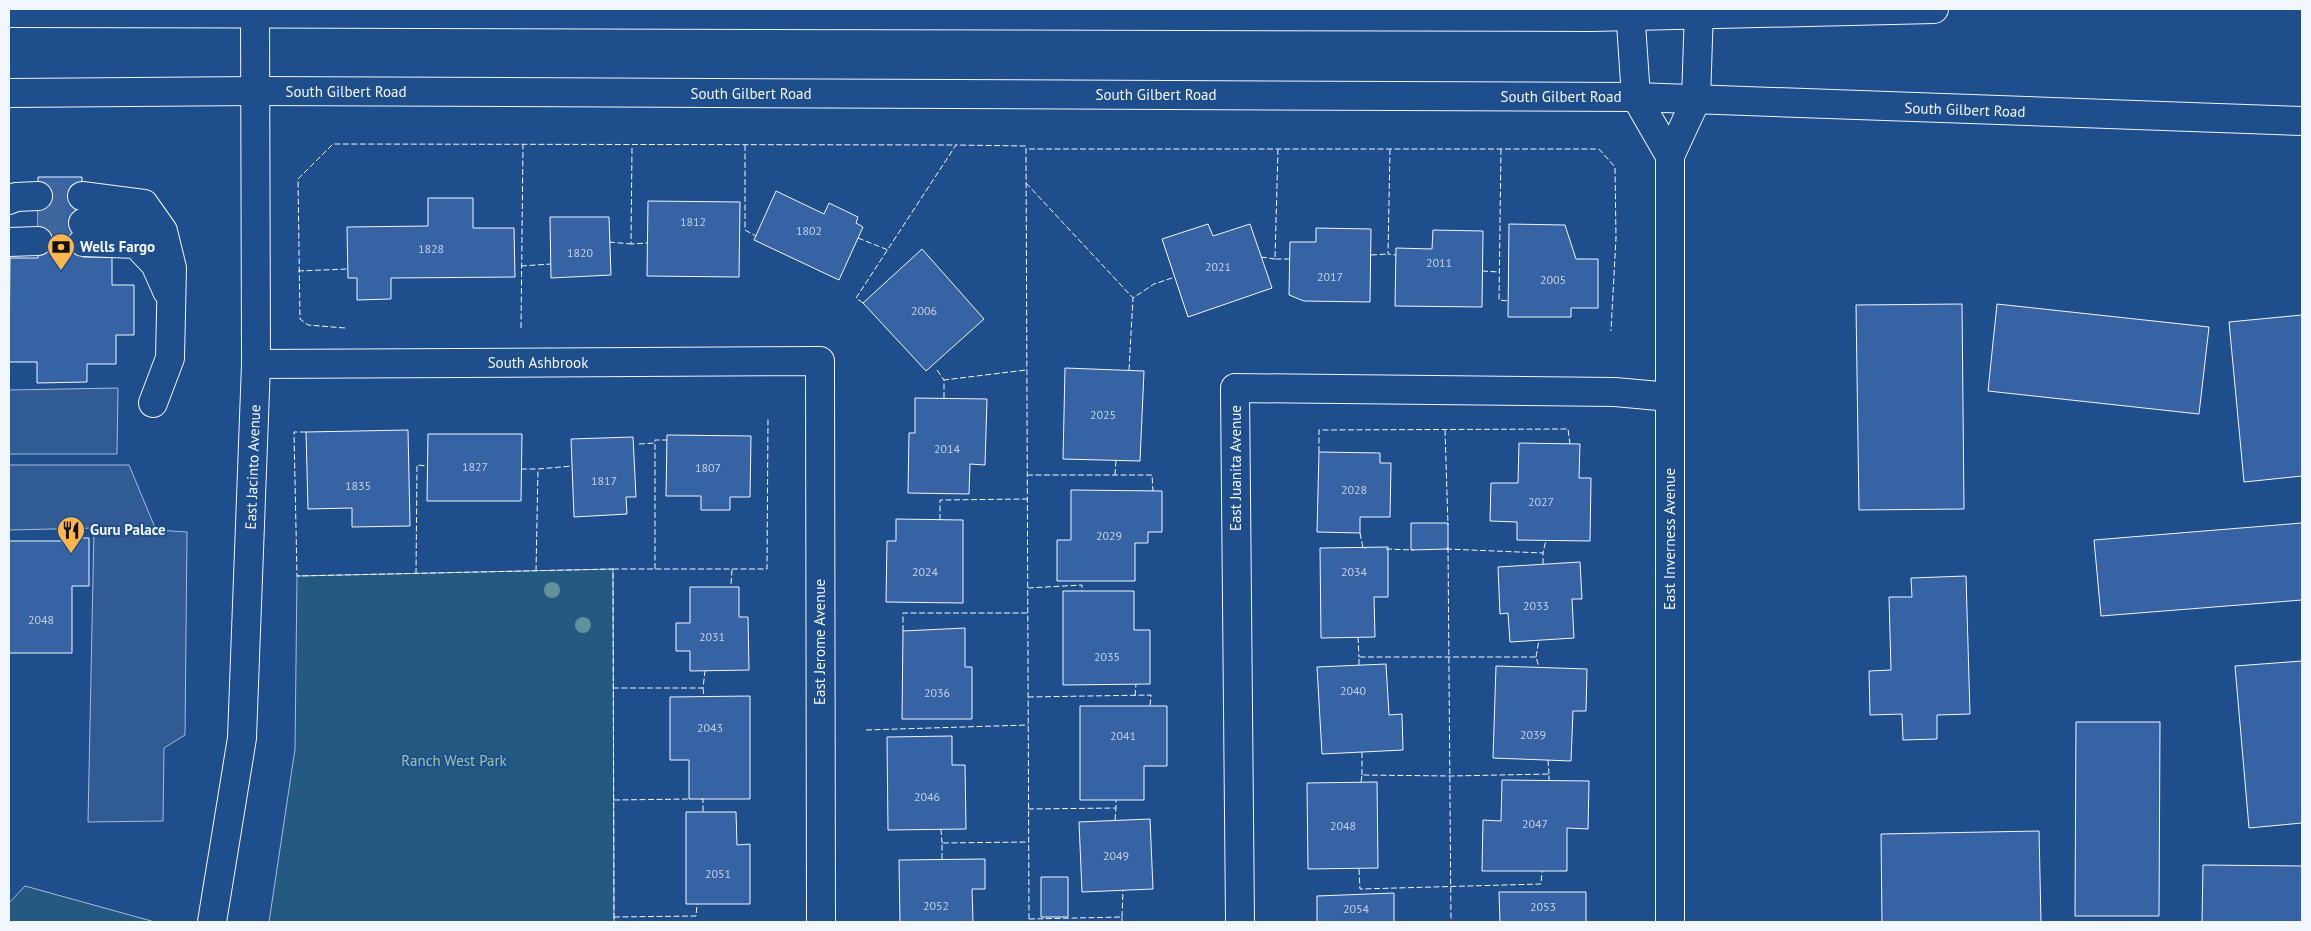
<svg xmlns="http://www.w3.org/2000/svg" width="2311" height="931" viewBox="0 0 2311 931" font-family="'PT Sans',sans-serif">
	<style>
		.green { fill: #245a82; stroke: #a8bbd7 }
		.parking { fill: #305b95; stroke: #a8bbd7 }
		.building { fill: #3563a3; stroke: #f2f6ff }
		.lines { fill: none; stroke-linecap: round; stroke-linejoin: round }
		.minor-tunnel { stroke: #3f679d; stroke-width: 28; stroke-dasharray: 28 14; stroke-linecap: butt }
		.minor-casing { stroke: #f2f6ff; stroke-width: 30 }
		.major-casing { stroke: #f2f6ff; stroke-width: 30 }
		.minor { stroke: #1f4e8c; stroke-width: 28 }
		.major { stroke: #1f4e8c; stroke-width: 28 }
		.fence { stroke: #f2f6ff; stroke-width: 1; stroke-dasharray: 6 2.5; stroke-linecap: butt }
		.tree { fill: #61919a }
		.labels { text-anchor: middle; stroke-width: 4; stroke-linejoin: round; paint-order: stroke }
		.number-label { font-size: 12px; fill: #c3d1e8 }
		.street-label { font-size: 15px; fill: #f2f6ff; stroke: #1f4e8c }
		.poi-label { font-size: 15px; font-weight: bold; fill: #f2f6ff; stroke: #1f4e8c; text-anchor: start }
		.park-label { font-size: 15px; fill: #97c8a6; stroke: #1f4e8c }
	</style>
	<rect width="100%" height="100%" fill="#1f4e8c"/>
	<path class="green" d="M613 569 614 922H269L295 749 297 576Z
		M25 886 155 922H9V903Z"/>
	<path class="parking" d="M118 388 117 454H9V390Z
		M9 465H129L156 530 187 532 185 735 164 748 163 821 88 822 94 528 9 530Z"/>
	<path class="building" d="M38 177H82L83 257H112V285H134V335H116V364H87V382L37 383V362H9L10 258H38Z
		M776 191 824 214 829 203 858 217 856 223 863 227 839 280 754 240Z
		M428 198H473V228H514L515 277 391 278V299L357 300V278H348L347 227 428 226Z
		M648 201 740 202 739 277 647 276Z
		M550 217H609L611 275 551 278Z
		M1208 224 1213 236 1250 224 1272 288 1188 317 1162 239Z
		M1509 224 1565 225 1576 259H1598V308H1571V317H1508Z
		M1316 228 1371 229 1370 302 1304 301 1289 295 1290 242H1316Z
		M1433 230 1483 231 1482 307 1395 306 1396 248 1432 249Z
		M922 249 984 319 926 371 863 303Z
		M1962 304 1964 509 1859 510 1856 305Z
		M1997 304 2209 327 2199 414 1988 391Z
		M2302 315V476L2244 482 2229 322Z
		M1065 368 1144 371 1140 461 1063 459Z
		M915 398 987 399 985 465 970 464 969 494 908 493 909 433H915Z
		M408 430 410 526 352 527V508L308 509 306 432Z
		M428 434H522L521 501H427Z
		M667 435 751 436 750 497H730V510H701V496H666Z
		M633 437 636 497H626L627 514 574 517 571 439Z
		M1519 443 1580 444 1579 478H1591L1590 541 1517 540V522L1490 521 1491 483H1518Z
		M1319 452 1380 453V463H1391L1390 517H1360V533L1317 532Z
		M1071 490 1162 491V532H1148V543H1135V581H1057V540H1071Z
		M896 519 963 520V603L886 602 887 541H896Z
		M1411 523H1448V549L1411 550Z
		M2302 523V600L2101 616 2094 540Z
		M62 538H89V586H72V653H9V541H62Z
		M1388 547V597H1374L1375 637 1321 638 1320 548Z
		M1580 562 1582 599H1572L1574 638 1510 642 1508 613 1500 614 1498 567Z
		M1966 576 1970 714 1937 715V739L1903 740 1902 714 1870 715 1869 671 1891 670 1889 597H1912L1911 578Z
		M690 587H739V617H748L749 670 690 671V651H676V623H690Z
		M1063 591H1134V630H1150V684L1063 685Z
		M965 628V667H972V719H902L903 631Z
		M2302 661V823L2249 828 2235 666Z
		M1386 664 1389 715 1402 714 1403 750 1322 754 1317 667Z
		M1496 666 1587 669 1586 711H1573L1571 761 1493 758Z
		M750 696V799H689V760H670V697Z
		M1080 706H1167V766H1144V800H1080Z
		M2076 722H2160L2159 916H2075Z
		M952 736V765H965L966 829 888 830 887 737Z
		M1502 780 1589 781 1588 829 1567 828V871H1482L1483 820 1501 821Z
		M1377 782 1378 868 1308 869 1307 783Z
		M686 812H736L737 845 750 844V904H686Z
		M1150 819 1153 889 1082 892 1079 822Z
		M2039 831 2041 922H1882L1881 834Z
		M985 859V889H972L973 922H900L899 860Z
		M2203 865 2302 866V922H2202Z
		M1041 877H1068V917H1041Z
		M1499 892H1586V922H1500Z
		M1394 893V922H1317V896Z"/>
	<g class="lines">
		<path class="minor-tunnel" d="M38 196H82
			M38 223H83"/>
		<g class="minor-casing">
			<path id="minor" d="M1630 9 1636 97 1670 156
				M82 196 144 204 163 231 172 268 170 358 153 403
				M9 200 16 197 38 196
				M83 223 140 224 160 249
				M9 242 38 241
				M83 242 136 244 155 264 167 291
				M256 364 820 361 821 922
				M212 922 242 738 256 364 255 9
				M1240 922 1235 388 1615 392 1670 397
				M1670 922V156L1696 100 1699 9"/>
		</g>
		<g class="major-casing">
			<path id="major" d="M9 13 1592 17 1934 9
				M9 93 257 91 1636 97 2302 121"/>
		</g>
		<use href="#minor" class="minor"/>
		<use href="#major" class="major"/>
		<path class="fence" d="M745 145V230L756 236
			M632 148 631 244 647 243
			M1029 149H1599L1615 167 1616 238 1611 331
			M1278 149 1275 259H1289
			M1390 149 1388 254 1396 255
			M1501 149 1499 300 1508 301
			M1026 183 1133 298 1154 284 1175 277
			M858 238 888 250
			M609 242 631 244
			M1371 255 1388 254
			M1261 257 1275 259
			M521 266 551 264
			M298 271 348 269
			M1482 271 1499 272
			M863 303 856 298 956 145 1026 146 1029 922
			M345 328 308 325 300 319 298 179 333 144 956 145
			M521 328 523 145
			M937 370 944 380
			M1129 370 1133 298
			M944 398V380L1026 370
			M1445 430 1448 525
			M306 432H294L297 576 613 569 614 922
			M639 444 655 443
			M1319 452V430L1568 429 1570 444
			M521 469H538
			M1027 475H1152L1153 491
			M1115 475 1116 460
			M940 520V500L1027 499
			M1360 533 1363 548H1366
			M1448 547 1451 922
			M1386 549 1414 550
			M1446 549 1543 553 1546 540
			M1543 564V553
			M613 569H767L768 419
			M655 569V440H667
			M536 571 538 469 572 466
			M416 574 417 465 428 466
			M731 584 732 569
			M1028 588 1082 585V591
			M903 631V613H1028
			M1358 637 1359 657
			M1536 657 1539 640
			M1359 665V657H1536L1539 667
			M613 688H703L705 671
			M703 688 704 697
			M1135 696 1136 684
			M1028 697 1151 695 1150 706
			M866 730 1028 725
			M1362 752V775
			M1548 760 1549 774
			M1361 782 1362 775 1451 776 1549 774V781
			M701 799H703V812
			M614 800 691 799
			M1028 809 1116 808V800
			M1115 820 1116 808
			M941 829 942 843
			M942 859V843L1029 842
			M1359 869 1360 889 1541 884 1542 871
			M614 917 696 916 697 904
			M1122 917 1123 890
			M1029 919 1122 917V922"/>
	</g>
	<g class="tree">
		<circle cx="552" cy="590" r="8"/>
		<circle cx="583" cy="625" r="8"/>
	</g>
	<defs>
		<g id="bank-pin" transform="scale(1.4375)"><path d="M0 17L-7.5 6A9.5 9.5 0 1 1 7.5 6Z" fill="#ffb74d" stroke="#1f4e8c"/><path d="M-6-4H6V4H-6ZM0-2.3a2.3 2.3 0 1 0 0 4.6a2.3 2.3 0 1 0 0-4.6Z" fill="#111"/></g>
		<g id="restaurant-pin" transform="scale(1.4375)"><path d="M0 17L-7.5 6A9.5 9.5 0 1 1 7.5 6Z" fill="#ffb74d" stroke="#1f4e8c"/><path d="M-5-6h1v4h1v-4h1v4h1v-4h1v5L-1.5 .5V6h-2V.5L-5-1ZM5-6V6H3V1.5H1.5Q1.5-4 5-6Z" fill="#111"/></g>
	</defs>
	<g fill-rule="evenodd">
		<use href="#bank-pin" x="61" y="247"/>
		<use href="#restaurant-pin" x="71" y="530"/>
	</g>
	<g class="labels">
		<g class="number-label">
			<text x="693" y="226">1812</text>
			<text x="809" y="235">1802</text>
			<text x="431" y="253">1828</text>
			<text x="580" y="257">1820</text>
			<text x="1439" y="267">2011</text>
			<text x="1218" y="271">2021</text>
			<text x="1330" y="281">2017</text>
			<text x="1553" y="284">2005</text>
			<text x="924" y="315">2006</text>
			<text x="1103" y="419">2025</text>
			<text x="947" y="453">2014</text>
			<text x="475" y="471">1827</text>
			<text x="708" y="472">1807</text>
			<text x="604" y="485">1817</text>
			<text x="358" y="490">1835</text>
			<text x="1354" y="494">2028</text>
			<text x="1541" y="506">2027</text>
			<text x="1109" y="540">2029</text>
			<text x="925" y="576">2024</text>
			<text x="1354" y="576">2034</text>
			<text x="1536" y="610">2033</text>
			<text x="41" y="624">2048</text>
			<text x="712" y="641">2031</text>
			<text x="1107" y="661">2035</text>
			<text x="1353" y="695">2040</text>
			<text x="937" y="697">2036</text>
			<text x="710" y="732">2043</text>
			<text x="1533" y="739">2039</text>
			<text x="1123" y="740">2041</text>
			<text x="927" y="801">2046</text>
			<text x="1535" y="828">2047</text>
			<text x="1343" y="830">2048</text>
			<text x="1116" y="860">2049</text>
			<text x="718" y="878">2051</text>
			<text x="936" y="910">2052</text>
			<text x="1543" y="911">2053</text>
			<text x="1356" y="913">2054</text>
		</g>
		<g class="street-label">
			<text x="346" y="97">South Gilbert Road</text>
			<text x="751" y="99">South Gilbert Road</text>
			<text x="1156" y="100">South Gilbert Road</text>
			<text x="1561" y="102">South Gilbert Road</text>
			<text transform="translate(1965 110) rotate(2)" y="5">South Gilbert Road</text>
			<text x="538" y="368">South Ashbrook</text>
			<text transform="translate(253 467) rotate(-88)" y="5">East Jacinto Avenue</text>
			<text transform="translate(1236 468) rotate(-90)" y="5">East Juanita Avenue</text>
			<text transform="translate(1670 539) rotate(-90)" y="5">East Inverness Avenue</text>
			<text transform="translate(820 642) rotate(-90)" y="5">East Jerome Avenue</text>
		</g>
		<g class="poi-label">
			<text x="80" y="252">Wells Fargo</text>
			<text x="90" y="535">Guru Palace</text>
		</g>
		<g class="park-label">
			<text x="454" y="766">Ranch West Park</text>
		</g>
	</g>
	<rect width="2311" height="931" fill="none" stroke="#f2f6ff" stroke-width="20"/>
</svg>
